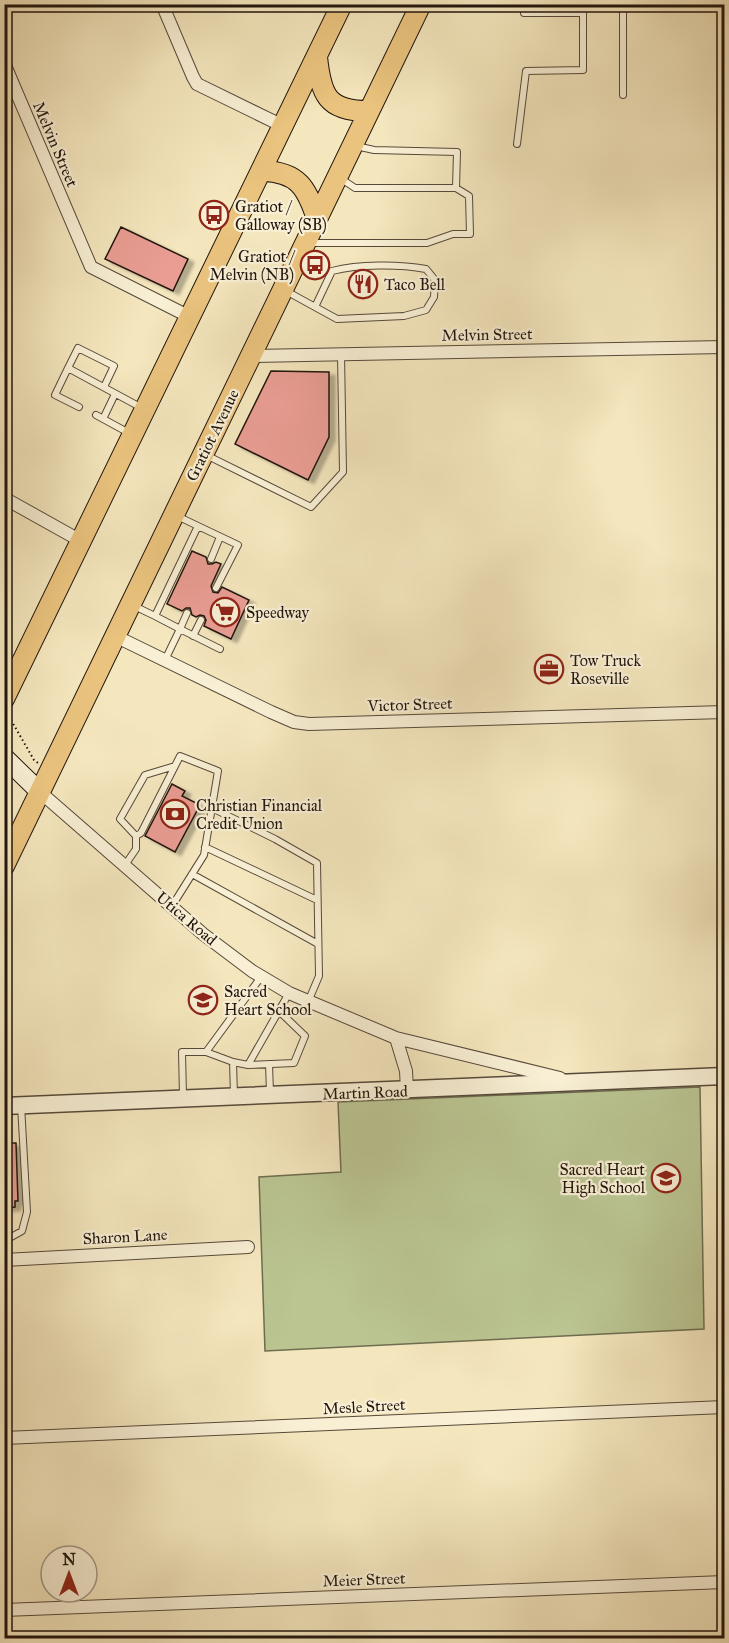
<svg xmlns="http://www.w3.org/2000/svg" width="729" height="1643" viewBox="0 0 729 1643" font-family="'IM FELL Great Primer',serif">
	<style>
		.green { fill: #bac592; stroke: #6e6d50; stroke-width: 1.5 }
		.building { fill: #e99d93; stroke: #21150e; stroke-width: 1.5; filter: url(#shadow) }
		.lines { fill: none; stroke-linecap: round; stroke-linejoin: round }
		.service-casing { stroke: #56493a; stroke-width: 8 }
		.minor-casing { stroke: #56493a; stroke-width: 14 }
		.tertiary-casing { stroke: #56493a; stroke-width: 19 }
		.secondary-casing { stroke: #21150e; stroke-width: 20 }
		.primary-casing { stroke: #21150e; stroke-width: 22 }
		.path { stroke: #21150e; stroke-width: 2; stroke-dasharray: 1.5 3; stroke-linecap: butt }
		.service { stroke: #f8efd4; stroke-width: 6 }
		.minor { stroke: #f8efd4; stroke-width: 12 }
		.tertiary { stroke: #f8efd4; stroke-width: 16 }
		.secondary { stroke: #f8efd4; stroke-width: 18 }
		.primary { stroke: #eac37e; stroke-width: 20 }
		.labels { text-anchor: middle; stroke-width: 4.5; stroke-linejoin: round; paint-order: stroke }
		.street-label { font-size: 16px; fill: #21150e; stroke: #f8efd4 }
		.poi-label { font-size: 16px; fill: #21150e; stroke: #f8efd4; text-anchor: start }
	</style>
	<defs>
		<filter id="shadow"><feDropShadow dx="6" dy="3.5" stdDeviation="1.5" flood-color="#0004"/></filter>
	</defs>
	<rect width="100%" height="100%" fill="#f4e6bd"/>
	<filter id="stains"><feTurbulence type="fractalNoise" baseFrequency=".00333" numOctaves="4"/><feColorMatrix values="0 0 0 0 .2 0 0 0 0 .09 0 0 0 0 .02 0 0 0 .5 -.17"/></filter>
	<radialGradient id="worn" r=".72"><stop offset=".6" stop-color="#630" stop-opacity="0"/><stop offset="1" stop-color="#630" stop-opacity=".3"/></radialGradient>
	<path class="green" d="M700 1087 704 1329 265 1351 259 1177 341 1172 338 1102Z"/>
	<path class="building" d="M121 227 188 259 173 291 105 259Z
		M271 371 329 372V437L308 480 235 444Z
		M192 551 206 557 208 564H212L216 562 221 564 211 586 213 592 218 593 222 587 249 600 231 639 204 626 206 620 204 616 200 615 196 617 192 615 190 608H186L182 611 167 604Z
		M172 784 185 791 182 796 200 805 175 852 145 836Z
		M4 1143H16L18 1201H15V1207L4 1208Z"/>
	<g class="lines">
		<g class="service-casing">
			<path id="service" d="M623 4V95
				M517 144 526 71 583 70V13H524V4
				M356 146 374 150 457 152 456 188
				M309 243H427L453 234H470L469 196 456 188H355L340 178
				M286 291 337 319 404 316 426 310 434 297 435 280 426 269C399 264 359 264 332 271L315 307
				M68 368 78 348 114 366 104 387
				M79 407 55 395 68 368 142 408
				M96 415 129 433
				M103 419 115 394
				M206 455 311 507 343 472 341 354
				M177 516 238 545 216 588
				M211 559 220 537
				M132 605 155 616 198 526
				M155 616 180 629 187 613
				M193 636 201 620
				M165 660 180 629 220 649
				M212 808 275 839 317 863 319 976 308 1002
				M136 836 141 833 175 766
				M205 847 317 900
				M125 865 136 849V836L120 819 145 775 175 766 180 756 218 771 204 855 172 906
				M192 874 318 944
				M261 977 206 1052 233 1062 248 1065 294 1063 305 1036 279 1011
				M233 1062 234 1095
				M269 1064 270 1093
				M248 1065 289 993
				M183 1096 182 1052H206
				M4 1241 22 1231 27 1212 21 1105"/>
		</g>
		<g class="minor-casing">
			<path id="minor" d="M162 4 193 77 197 84 283 126
				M4 63 91 267 190 317
				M250 356 724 347
				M4 498 81 541
				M115 636 271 712 294 722 309 724 724 712
				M40 792 203 934 252 971 289 993 396 1038 560 1078
				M396 1038 406 1071 407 1090
				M4 1260 248 1247
				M4 1438 724 1407
				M4 1610 724 1582"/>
		</g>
		<g class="tertiary-casing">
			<path id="tertiary" d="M4 1106 724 1076"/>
		</g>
		<g class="secondary-casing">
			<path id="secondary" d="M4 757 40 792"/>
		</g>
		<g class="primary-casing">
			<path id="primary" d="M317 57C321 95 327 111 368 111
				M263 171C298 172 307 188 317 219
				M4 699 342 4
				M4 866 421 4"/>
		</g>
		<path class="path" d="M11 720 34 760 38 763"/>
		<use href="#service" class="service"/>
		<use href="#minor" class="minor"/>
		<use href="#tertiary" class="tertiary"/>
		<use href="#secondary" class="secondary"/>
		<use href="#primary" class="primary"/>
	</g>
	<defs>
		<g id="bus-ring" transform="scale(1.5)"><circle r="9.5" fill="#f8efd4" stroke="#8f2418" stroke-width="1.5"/><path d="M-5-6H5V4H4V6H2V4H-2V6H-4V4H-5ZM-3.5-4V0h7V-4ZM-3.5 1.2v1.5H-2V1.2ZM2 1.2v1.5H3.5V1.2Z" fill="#8f2418"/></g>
		<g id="restaurant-ring" transform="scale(1.5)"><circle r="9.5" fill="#f8efd4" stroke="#8f2418" stroke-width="1.5"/><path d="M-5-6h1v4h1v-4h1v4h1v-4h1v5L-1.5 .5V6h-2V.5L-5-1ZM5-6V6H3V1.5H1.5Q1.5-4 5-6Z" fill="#8f2418"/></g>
		<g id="supermarket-ring" transform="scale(1.5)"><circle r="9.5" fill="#f8efd4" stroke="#8f2418" stroke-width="1.5"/><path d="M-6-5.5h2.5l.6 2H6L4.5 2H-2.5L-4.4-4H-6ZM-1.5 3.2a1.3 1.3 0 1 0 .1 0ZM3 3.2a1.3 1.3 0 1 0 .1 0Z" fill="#8f2418"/></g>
		<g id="office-ring" transform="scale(1.5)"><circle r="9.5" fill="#f8efd4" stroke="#8f2418" stroke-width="1.5"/><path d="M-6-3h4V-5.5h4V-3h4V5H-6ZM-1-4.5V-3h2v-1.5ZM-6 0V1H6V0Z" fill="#8f2418"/></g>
		<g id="bank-ring" transform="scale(1.5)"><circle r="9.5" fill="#f8efd4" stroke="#8f2418" stroke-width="1.5"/><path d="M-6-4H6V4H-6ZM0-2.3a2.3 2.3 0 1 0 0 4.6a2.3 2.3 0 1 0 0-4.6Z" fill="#8f2418"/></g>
		<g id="school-ring" transform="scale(1.5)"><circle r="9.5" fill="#f8efd4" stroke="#8f2418" stroke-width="1.5"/><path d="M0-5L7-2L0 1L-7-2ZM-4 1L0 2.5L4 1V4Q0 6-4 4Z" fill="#8f2418"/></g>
	</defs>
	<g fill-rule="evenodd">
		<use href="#bus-ring" x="214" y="215"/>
		<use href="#bus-ring" x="315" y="265"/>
		<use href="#restaurant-ring" x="363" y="284"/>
		<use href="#supermarket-ring" x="225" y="612"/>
		<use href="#office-ring" x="549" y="669"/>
		<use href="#bank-ring" x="175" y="814"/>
		<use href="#school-ring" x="203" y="1000"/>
		<use href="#school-ring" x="666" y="1178"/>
	</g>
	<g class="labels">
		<g class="street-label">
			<text transform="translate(56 144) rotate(67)" y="6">Melvin Street</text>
			<text transform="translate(487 334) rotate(-1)" y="6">Melvin Street</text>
			<text transform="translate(212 435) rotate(-64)" y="6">Gratiot Avenue</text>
			<text transform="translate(410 704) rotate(-2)" y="6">Victor Street</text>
			<text transform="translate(187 918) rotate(40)" y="6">Utica Road</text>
			<text transform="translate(365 1092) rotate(-2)" y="6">Martin Road</text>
			<text transform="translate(125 1236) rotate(-3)" y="6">Sharon Lane</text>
			<text transform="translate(364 1406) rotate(-3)" y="6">Mesle Street</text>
			<text transform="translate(364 1579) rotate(-2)" y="6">Meier Street</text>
		</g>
		<g class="poi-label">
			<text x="235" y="212">Gratiot /<tspan x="235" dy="18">Galloway (SB)</tspan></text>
			<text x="294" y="262" text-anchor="end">Gratiot /<tspan x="294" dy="18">Melvin (NB)</tspan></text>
			<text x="384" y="290">Taco Bell</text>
			<text x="246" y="618">Speedway</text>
			<text x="570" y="666">Tow Truck<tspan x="570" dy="18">Roseville</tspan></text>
			<text x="196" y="811">Christian Financial<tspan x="196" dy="18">Credit Union</tspan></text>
			<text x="224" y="997">Sacred<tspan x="224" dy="18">Heart School</tspan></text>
			<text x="645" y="1175" text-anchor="end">Sacred Heart<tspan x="645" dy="18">High School</tspan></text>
		</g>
	</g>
	<rect width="729" height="1643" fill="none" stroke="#f4e6bd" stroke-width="24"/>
	<rect x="6" y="6" width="717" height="1631" fill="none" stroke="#21150e" stroke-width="3"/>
	<rect x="12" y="12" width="705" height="1619" fill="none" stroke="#21150e" stroke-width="1.5"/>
	<g transform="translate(69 1574)"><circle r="28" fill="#f8efd4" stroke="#a29885" stroke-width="1.5"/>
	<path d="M0-4.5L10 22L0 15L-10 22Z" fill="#8f2418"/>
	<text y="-9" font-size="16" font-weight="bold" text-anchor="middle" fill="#21150e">N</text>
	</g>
	<rect width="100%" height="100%" filter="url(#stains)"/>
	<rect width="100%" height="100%" fill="url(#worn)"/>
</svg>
